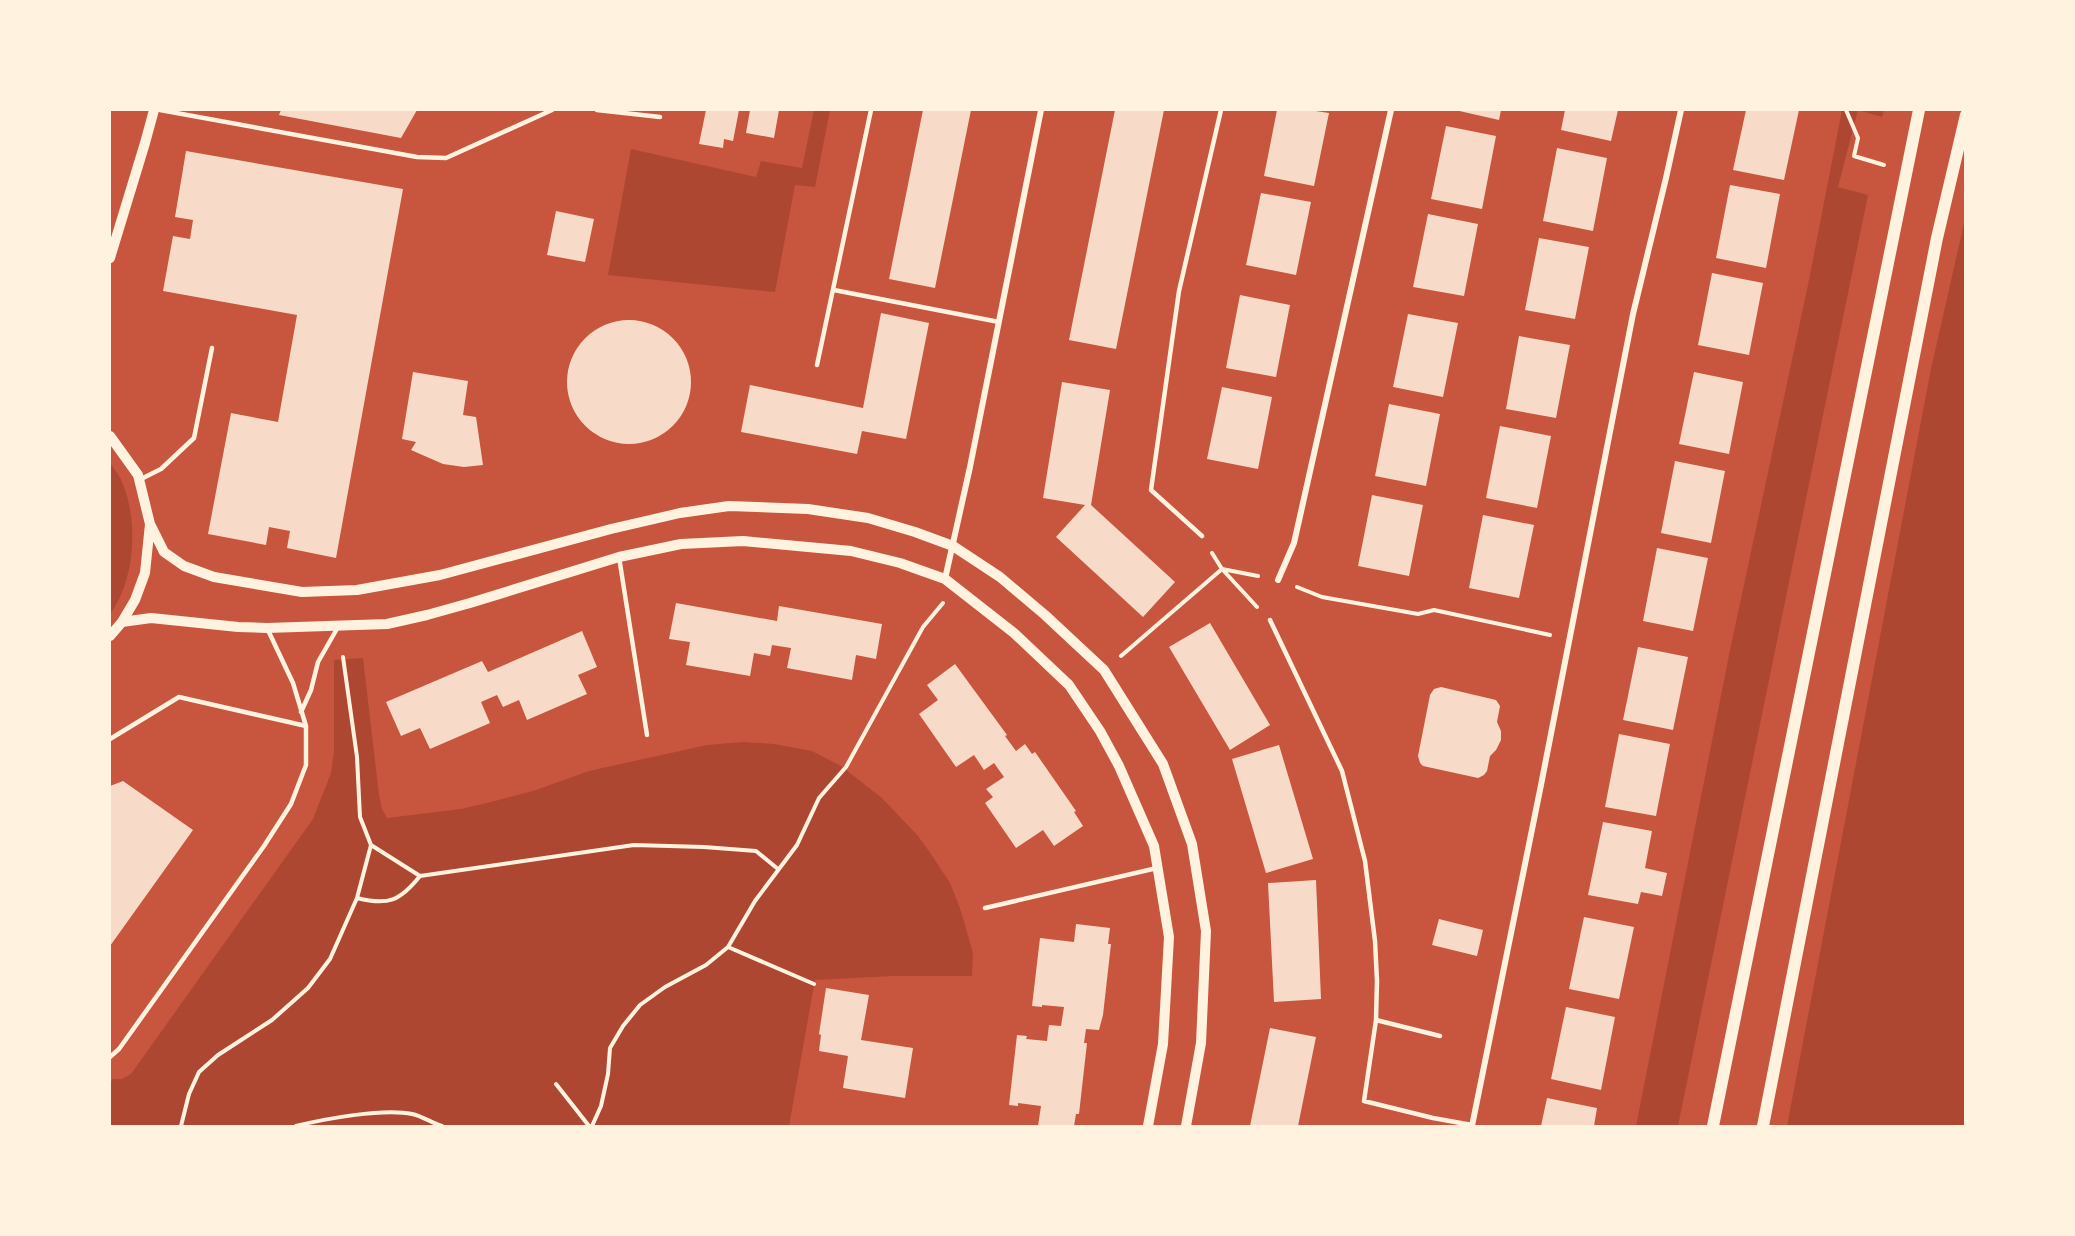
<svg xmlns="http://www.w3.org/2000/svg" width="2075" height="1236" viewBox="0 0 2075 1236" font-family="Karla,sans-serif">
	<style>
		.green { fill: #ae4732 }
		.building { fill: #f7dbc8 }
		.lines { fill: none; stroke-linecap: round; stroke-linejoin: round }
		.path { stroke: #fff3e0; stroke-width: 4 }
		.service { stroke: #fff3e0; stroke-width: 4.5 }
		.minor { stroke: #fff3e0; stroke-width: 6 }
		.tertiary { stroke: #fff3e0; stroke-width: 10 }
		.secondary { stroke: #fff3e0; stroke-width: 12 }
	</style>
	<rect width="100%" height="100%" fill="#c8553d"/>
	<path class="green" d="M814 110H830L815 187 795 185 775 292 608 275 631 149 756 177 761 161 802 168Z
		M1842 110H1884L1882 117 1858 110 1838 187 1868 195 1678 1126H1636L1729 655 1808 285Z
		M1965 219V1126H1787L1931 369Z
		M110 463C114 469 120 476 122 482 139 522 135 580 110 614Z
		M363 658 379 795 382 809 387 818 461 809 491 802 536 790 589 771 707 745 743 742 774 744 812 751 841 766 882 798 918 836 931 854 950 883 960 908 973 953 972 976H893L815 980 789 1126H110V1083L113 1079H122L131 1074 313 819 331 773 334 752V660Z"/>
	<path class="building" d="M281 110H417L401 138 279 115Z
		M706 110H739L733 141 724 139 723 148 699 144Z
		M750 110H779L774 138 746 133Z
		M923 110H971L935 288 889 279Z
		M1115 110H1164L1116 349 1069 340Z
		M1277 110H1309L1329 113 1314 186 1264 176Z
		M1455 110H1501L1499 120Z
		M1565 110H1618L1611 141 1561 130Z
		M1746 110H1799L1784 180 1733 170Z
		M1446 126 1496 136 1482 209 1431 199Z
		M1557 148 1607 158 1593 231 1543 221Z
		M186 151 403 189 336 558 287 548 290 531 269 527 266 545 208 534 231 413 278 422 297 315 163 291 173 236 190 239 193 220 175 217Z
		M1730 185 1780 194 1766 268 1716 258Z
		M1261 193 1311 202 1296 275 1246 265Z
		M556 211 594 219 585 262 547 255Z
		M1428 214 1478 224 1464 296 1413 287Z
		M1539 238 1589 247 1575 319 1525 310Z
		M1712 273 1763 283 1749 355 1698 345Z
		M1240 295 1290 305 1276 377 1226 368Z
		M881 313 929 323 906 439 862 431 857 454 741 432 750 385 863 408Z
		M1408 314 1458 323 1443 397 1393 387Z
		M567 382a62 62 0 1 1 124 0a62 62 0 1 1-124 0Z
		M1519 336 1570 345 1556 418 1506 409Z
		M413 372 468 381 463 415 476 417 483 465 464 467 443 464 411 450 416 442 402 439Z
		M1694 372 1743 382 1729 454 1679 444Z
		M1062 382 1110 390 1091 505 1175 582 1143 617 1056 537 1085 505 1043 498Z
		M1222 387 1272 397 1258 469 1207 459Z
		M1389 404 1440 414 1426 486 1375 476Z
		M1500 426 1551 436 1537 508 1486 498Z
		M1675 461 1725 471 1711 543 1661 533Z
		M1372 495 1423 505 1409 576 1358 566Z
		M1483 515 1534 525 1519 598 1469 588Z
		M1657 548 1708 558 1693 631 1643 621Z
		M676 603 777 621 779 606 882 624 876 659 856 655 852 680 787 668 791 648 772 645 770 656 754 653 750 676 686 665 690 642 669 639Z
		M1210 623 1270 725 1230 750 1169 647Z
		M582 631 597 667 578 675 587 694 527 720 519 700 503 707 497 695 481 702 490 723 430 749 420 728 401 736 386 702 482 661 488 672Z
		M1638 647 1688 657 1673 730 1623 720Z
		M955 664 1007 735 1005 736 1016 751 1025 744 1032 754 1035 752 1076 811 1074 812 1083 826 1054 846 1043 830 1016 848 985 803 993 797 986 789 1004 777 994 763 984 770 974 755 956 767 919 714 938 700 927 685Z
		M1441 687 1496 700 1500 706 1497 722 1501 731V740L1496 750 1490 756 1487 771 1484 775 1478 778 1423 766 1420 763 1418 756 1430 695 1434 689Z
		M1619 734 1670 744 1656 816 1605 807Z
		M1279 745 1313 859 1266 873 1232 759Z
		M123 781 193 830 110 946V786Z
		M1603 822 1652 831 1645 868 1667 873 1662 896 1641 892 1638 904 1588 895Z
		M1316 880 1321 999 1274 1002 1268 883Z
		M1584 917 1634 927 1619 999 1569 989Z
		M1439 919 1483 930 1477 956 1432 945Z
		M1076 924 1110 928 1108 944H1111L1103 1015 1099 1030 1086 1029 1084 1043H1087L1079 1114H1076L1074 1126H1038L1041 1106 1018 1103V1106L1009 1105 1017 1035 1027 1036 1026 1039 1047 1041 1049 1025 1061 1026 1064 1007 1042 1005V1007L1032 1006 1040 938 1074 942Z
		M826 988 869 995 861 1040 913 1048 905 1098 843 1088 848 1056 819 1051 821 1035 819 1034Z
		M1566 1007 1615 1017 1601 1090 1551 1079Z
		M1270 1028 1316 1037 1298 1126H1250Z
		M1547 1098 1597 1108 1594 1126H1541Z"/>
	<g class="lines">
		<path class="path" d="M1846 110 1858 138 1854 156 1884 165
			M1212 553 1222 569 1257 607
			M1297 587 1322 597 1418 614 1434 610 1550 635
			M1121 656 1222 569 1258 576
			M371 845 420 876
			M357 898C388 906 400 901 420 876L634 845 704 847 756 851 778 869
			M728 947 814 984
			M556 1084 589 1126
			M181 1126 189 1094 199 1072 218 1055 272 1020 308 988 330 959 357 898 371 845 360 817 357 757 343 657
			M296 1126C324 1119 383 1108 412 1114 422 1116 432 1123 442 1126
			M592 1126 601 1106 608 1074 610 1048 623 1026 640 1005 665 987 706 965 728 947 755 901 797 845 819 798 846 767 923 627 943 603"/>
		<path class="service" d="M160 110 417 157 446 158 552 110
			M597 110 660 117
			M834 290 999 322
			M817 365 871 110
			M141 479 161 469 194 438 212 348
			M1202 536 1151 490 1179 291 1221 110
			M619 557 647 735
			M1270 620 1342 771 1365 861 1375 941 1377 981 1376 1020 1364 1101 1433 1118 1472 1125
			M301 712 311 690 318 662 338 627
			M110 739 179 697 306 726
			M985 908 1157 868
			M1376 1020 1440 1036
			M110 1057 119 1049 264 846 291 804 306 765V726L293 683 267 628"/>
		<path class="minor" d="M945 579 970 467 1041 110
			M1278 580 1294 543 1391 110
			M1472 1126 1541 785 1633 314 1666 178 1681 110"/>
		<path class="tertiary" d="M110 258 145 143 154 110
			M110 436 138 475 150 524 145 573 135 600 122 622 110 636
			M150 524 164 552 184 566 214 577 302 592 357 590 440 575 611 529 680 513 729 506 808 509 868 518 915 532 953 546 1000 577 1045 615 1104 670 1163 764 1192 844 1206 931 1201 1043 1186 1126
			M122 622 151 618 238 627 267 628 387 624 427 615 470 603 619 557 681 544 743 541 851 551 900 563 945 579 1014 633 1069 685 1100 731 1119 766 1154 846 1169 937 1163 1044 1148 1126"/>
		<path class="secondary" d="M1713 1126 1919 110
			M1763 1126 1937 238 1966 115"/>
	</g>
	<rect width="2075" height="1236" fill="none" stroke="#fff3e0" stroke-width="222"/>
</svg>
